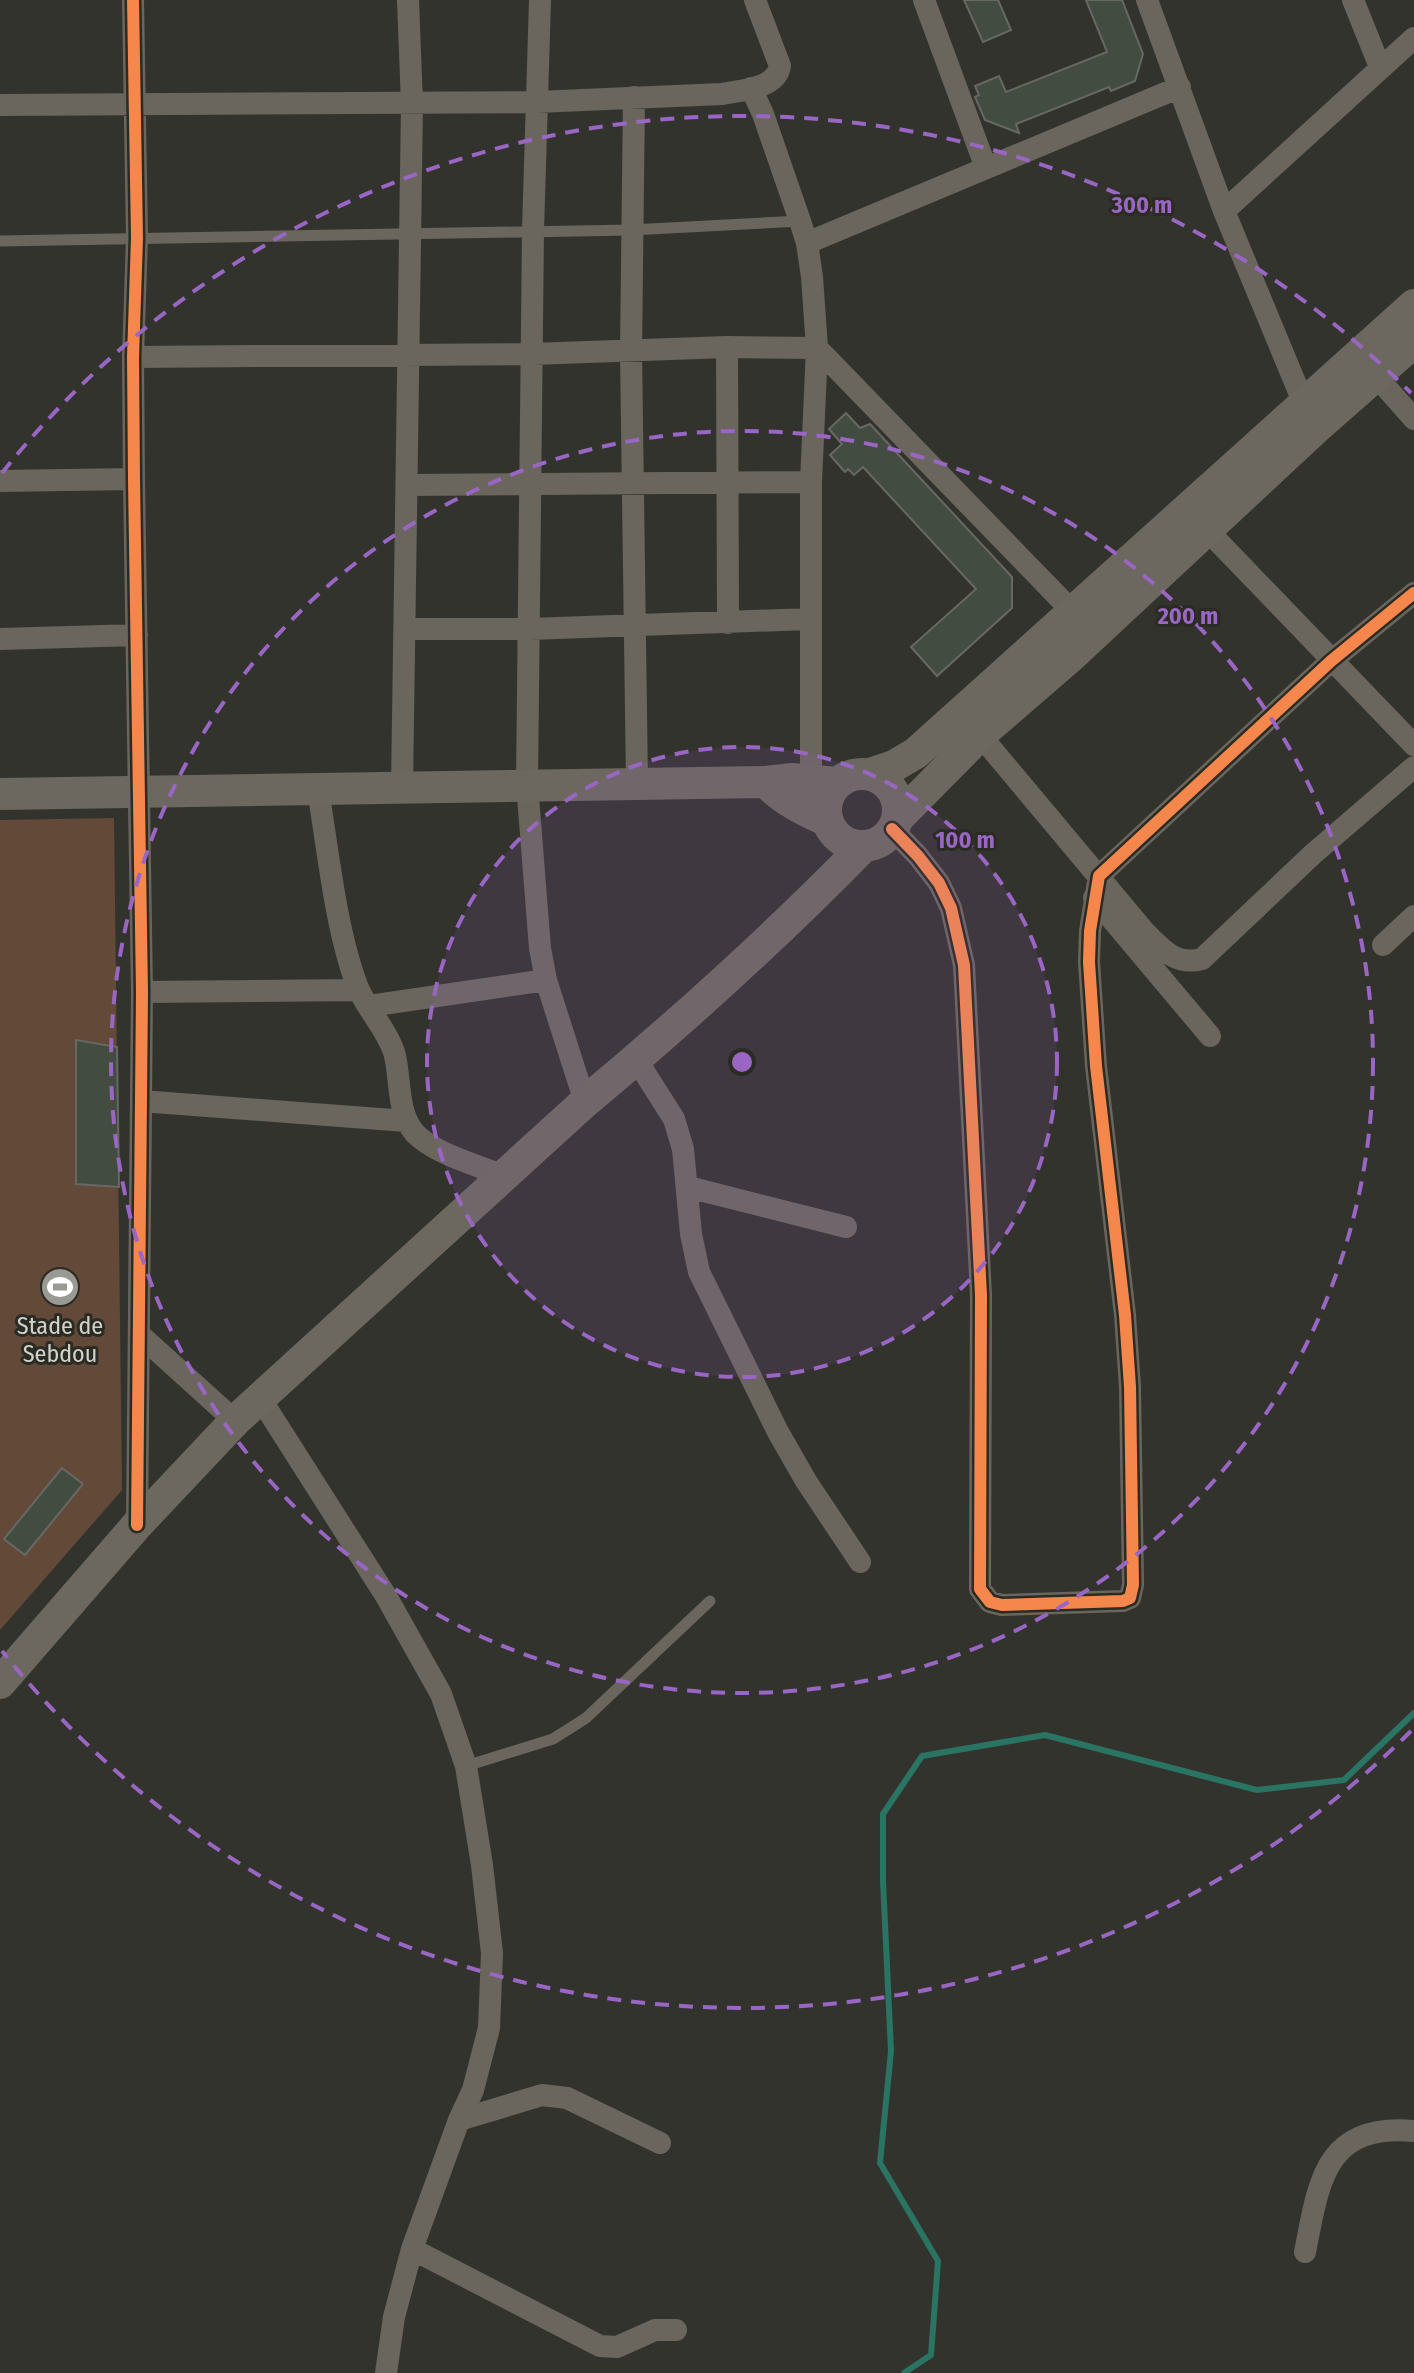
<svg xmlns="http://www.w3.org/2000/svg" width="1414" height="2373" viewBox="0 0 1414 2373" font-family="'Fira Sans Condensed',sans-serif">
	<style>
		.garden { fill: #634938 }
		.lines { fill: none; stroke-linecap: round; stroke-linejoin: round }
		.stream { stroke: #2a7464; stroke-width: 6 }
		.building { fill: #434c41; stroke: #676864; stroke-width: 2 }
		.lane { stroke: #6a665e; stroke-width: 11 }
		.street { stroke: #6a665e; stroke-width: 22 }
		.secondary { stroke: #6c685f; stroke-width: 32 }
		.cycleway-casing { stroke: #2a2b22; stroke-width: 17 }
		.cycleway { stroke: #f5874c; stroke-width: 12 }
		.ring { fill: none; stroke: #9966c4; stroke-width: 4; stroke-dasharray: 14 10 }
		.labels { text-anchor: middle; stroke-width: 6; stroke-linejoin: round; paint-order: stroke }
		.poi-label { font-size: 24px; fill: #d1d2cc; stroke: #2a2b22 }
		.centre { fill: #9966c4; stroke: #2a2b22; stroke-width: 4 }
		.ring-label { font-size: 24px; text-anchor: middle; font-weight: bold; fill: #9966c4; stroke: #2a2b22; stroke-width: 6; stroke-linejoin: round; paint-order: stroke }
	</style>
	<rect width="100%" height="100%" fill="#33332e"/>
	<path class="garden" d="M114 818 122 1490 0 1630V820Z"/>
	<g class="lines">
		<path class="stream" d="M904 2373 931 2355 938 2261 880 2163 891 2051 883 1881V1814L922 1756 1045 1735 1257 1790 1344 1780 1414 1713"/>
	</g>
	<path class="building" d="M964 0H998L1011 30 983 42Z
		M1086 0H1122L1143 54 1135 81 1111 91 1109 87 1016 124 1019 133 985 120 975 97 979 95 975 86 999 76 1006 92 1107 52Z
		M846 413 860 428 870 424 1012 577V608L937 676 911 647 976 589 863 467 854 475 848 469 845 472 830 455 842 444 829 429Z
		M76 1040 117 1047 119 1187 76 1184Z
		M62 1468 83 1484 25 1555 4 1539Z"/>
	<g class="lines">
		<path class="lane" d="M0 241 631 230 800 221
			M466 1766 553 1739 586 1718 710 1601"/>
		<path class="street" d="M133 0 137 238 133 357 134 479 142 992 137 1525
			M540 0 533 231 527 784 540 948 546 980 585 1102
			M924 0 986 168
			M1147 0 1224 211 1309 416
			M1353 0 1380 67
			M751 88 763 114 800 221 807 243 812 277 817 348 811 482V779
			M634 97 631 352 637 783
			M0 105 537 102 722 94C741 90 776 89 780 66L755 0
			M1224 211 1414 38
			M807 243 1180 87
			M727 347 728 623
			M133 357 532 354 727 347 817 348 1072 611
			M1375 375 1414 419
			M0 481 134 479
			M408 485 811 482
			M1207 530 1414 745
			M405 629H530L809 619
			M0 639 137 635
			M980 735 1144 931C1162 949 1175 966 1202 959L1313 854 1414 767
			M402 787 412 104 408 0
			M318 790C328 850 336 932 358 988 368 1011 386 1028 394 1052 402 1080 395 1118 420 1138 442 1156 477 1165 504 1176
			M892 829 918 856 939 883 951 908 964 965 981 1295 980 1589 990 1602 1002 1605 1123 1601 1130 1598 1133 1585 1130 1387 1125 1315 1096 1066 1089 962 1090 931 1099 876 1331 661 1414 593
			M1094 898 1210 1036
			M1383 945 1414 916
			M142 992 359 990
			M369 1006 546 980
			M636 1059 674 1119 683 1149 691 1234 699 1272 778 1432 806 1481 860 1562
			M141 1101 406 1121
			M688 1187 846 1227
			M140 1335 235 1421
			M260 1398 386 1596 441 1694 466 1766 482 1865 492 1953 489 2028 473 2090 459 2120 412 2249 394 2317 386 2373
			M459 2120 542 2095 567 2098 660 2143
			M412 2249 600 2346 617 2347 655 2330H676
			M1305 2252C1319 2182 1324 2123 1414 2131"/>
		<path class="secondary" d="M870 774 894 766 916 753 1414 305
			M826 810a36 36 0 1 1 72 0a36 36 0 1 1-72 0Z
			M766 782C783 800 805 811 828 821
			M0 794 766 782 792 779 837 783
			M897 819 980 735 1068 659 1315 429 1414 342
			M0 1683 137 1525 235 1421 585 1102C681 1022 776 936 864 846"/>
		<g class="cycleway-casing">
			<path id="cycleway" d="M133 0 137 238 133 357 134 479 142 992 137 1525
				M892 829 918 856 939 883 951 908 964 965 981 1295 980 1589 990 1602 1002 1605 1123 1601 1130 1598 1133 1585 1130 1387 1125 1315 1096 1066 1089 962 1090 931 1099 876 1331 661 1414 593"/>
		</g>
		<use href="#cycleway" class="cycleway"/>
	</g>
	<circle cx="742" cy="1062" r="315" fill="#9966c4" fill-opacity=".12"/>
	<g class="ring">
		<circle cx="742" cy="1062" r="315"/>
		<circle cx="742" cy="1062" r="631"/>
		<path d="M1411 1731A946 946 0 0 1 2 1651M2 473A946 946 0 0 1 1411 393"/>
	</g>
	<defs>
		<g id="stadium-disc" transform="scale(2)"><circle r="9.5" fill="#9a9a95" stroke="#2a2b22"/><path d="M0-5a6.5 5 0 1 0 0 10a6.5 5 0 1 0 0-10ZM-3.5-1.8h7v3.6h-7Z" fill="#fff"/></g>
	</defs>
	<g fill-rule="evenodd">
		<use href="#stadium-disc" x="60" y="1287"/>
	</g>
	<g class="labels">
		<g class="poi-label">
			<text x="60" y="1334">Stade de<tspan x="60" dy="28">Sebdou</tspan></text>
		</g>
	</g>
	<circle cx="742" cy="1062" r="12" class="centre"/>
	<g class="ring-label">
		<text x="1142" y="213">300 m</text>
		<text x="1188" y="624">200 m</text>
		<text x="965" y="848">100 m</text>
	</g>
</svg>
